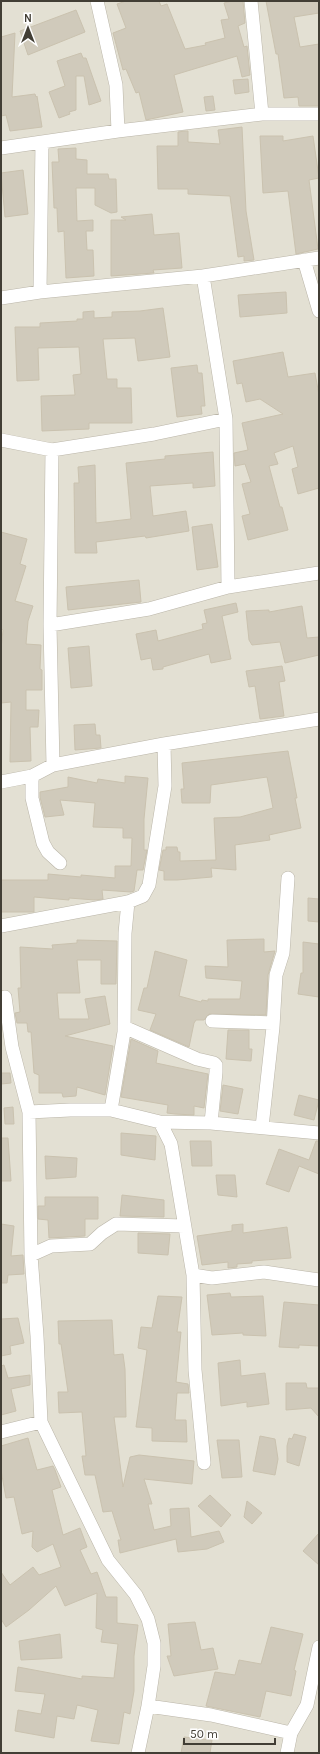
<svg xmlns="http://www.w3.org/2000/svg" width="320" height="1754" viewBox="0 0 320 1754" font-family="Karla,sans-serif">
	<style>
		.residential { fill: #e3e0d3 }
		.building { fill: #d0cabb; stroke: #cac2af }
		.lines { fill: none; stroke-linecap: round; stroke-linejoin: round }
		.minor-casing { stroke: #bab5a8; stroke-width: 14 }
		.minor { stroke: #fff; stroke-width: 13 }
	</style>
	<rect width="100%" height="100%" fill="#f0ede5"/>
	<path class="residential" d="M1 1H319V1753H1Z"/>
	<path class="building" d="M126 1H159L161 6 167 4 185 49 206 45 205 43 225 38 221 20 229 19 224 3 232 1H243L245 23 238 26 244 47 247 46 250 75 242 77 237 56 174 75 183 112 146 120 139 92 136 93 126 69 123 70 113 33 126 28 117 4Z
		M266 1H319V13L294 17 300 47 319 44V106H299L298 97 284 98 278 54H276Z
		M76 10 85 32 28 55 20 31Z
		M15 33 12 97 35 94 36 97 37 96 42 127 10 131 6 115 1 116V37Z
		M81 53 83 58H86L101 101 89 105 84 76H76V110L69 112 70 114 59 118 49 92 65 86 57 61Z
		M248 79 249 92 235 94 233 80Z
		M213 96 215 110 206 111 204 97Z
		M242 127 246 211 254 260 244 261V256L238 257 230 196 188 194V189H158L157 146H178V132L185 131H188V142L220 144 218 130Z
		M260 136H283V141L313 136 319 178 309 180 318 249 296 254 288 191 263 193Z
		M76 148V159L87 160V174H108L109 179H116L117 212 111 213 95 205V188H76L77 221 93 220V231H86L87 250H93L94 276 66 278 64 231 58 232 57 208H54L52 162H59L58 149Z
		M23 170 28 214 5 217 1 173Z
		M152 214 154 235 179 233 182 268 153 270 154 273 111 276V220H126L121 217Z
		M286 292 287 313 240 317 238 295Z
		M163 308 170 357 138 361 135 338 103 339 107 379H117V388H131L132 423H89V429L42 431 41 396 75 395 73 375 81 374 79 347 38 348 39 380 17 381 15 327H40V323L77 321V319H83V312L94 311V318L112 317V312L140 311Z
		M283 352 288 377 315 373 319 395V488L298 494 292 469 298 467 293 446 274 453 278 464 269 466 280 507H282L288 530 248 540 242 516 250 514 242 484 251 482 245 464 235 466 234 453 248 450 242 423 283 414 260 399 246 402 242 383 237 384 233 361Z
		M197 365 198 373H202L205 406H201L202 414 177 417 171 368Z
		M213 452 215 486 193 488V483L150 486 153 516 186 511 189 531 146 538 145 536 96 542 97 553H75L74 483H79L78 467 95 465 96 523 131 519 126 463 165 459V456Z
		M212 524 218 567 197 570 192 527Z
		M1 532 27 539 20 564 26 566 15 601 33 606 28 621 26 644 41 645 40 669 42 670V690H26V710H39L38 727H30L31 761 10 762 11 702 1 703V649L3 630 1 628Z
		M139 580 141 602 68 610 66 587Z
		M236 603 238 612 222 616 231 659 211 663 209 654 163 667V669L153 670 151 658 141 660 136 634 156 630 158 641 203 629 202 624 207 623 204 610Z
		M302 606 307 638 319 637V655L285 663 280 642 252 645 249 640 246 611 269 610V612Z
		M89 646 92 686 71 688 68 648Z
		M282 666 285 681 279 682 284 716 260 719 255 686 249 687 246 671Z
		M95 724 96 735H100L101 748 75 750 74 725Z
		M288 751 297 798H295L301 828 269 835 270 840 235 845 236 870 211 868 212 877 177 880H164V871L159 870 163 850H166V847H177L178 852H180V861L216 860 214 818 240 817 273 808 267 777 211 785 210 803H182L181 789H184L182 763Z
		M125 776 148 778 144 819V850H147L143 870H137L134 891 131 892 102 890 103 899 95 900 69 898V900L34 897V912H1V880H48V874L81 877V875L115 878V866H131L132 838H123V828L93 827 95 803 60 800 64 815 45 817 40 797V792L68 787V777L97 783 98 779 125 783Z
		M308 898 319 899V922L308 921Z
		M264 939V952L275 951 268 975 266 1015 209 1014 204 1020H196L194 1023 189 1047 150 1030 156 1014 138 1010 144 988H147L155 951 187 960 179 996 201 1002 202 1000 208 1001V999H240L242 981 206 978 205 966 228 967 227 940Z
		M77 940 117 941 116 984H101V960H77L80 993H57L59 1019H89L85 999 105 996 110 1024 65 1036 113 1046 105 1095 77 1087 76 1096 63 1097 62 1093H39V1075L34 1073 31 1032H28L27 1023H17L15 1013 20 1012 18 988H21L20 947 53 949 52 945 77 943Z
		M303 942 319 944V997L298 994 301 973H303Z
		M228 1030H249V1049H252L251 1061 226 1059Z
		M131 1039 158 1051 156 1063 208 1074 204 1108 194 1106V1115L175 1114 167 1113 168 1105 121 1097Z
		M1 1073H10L11 1083 1 1084Z
		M223 1085 243 1089 238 1114 220 1111Z
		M299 1095 319 1100 314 1120 294 1115Z
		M13 1107 14 1124H5L4 1108Z
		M121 1133 156 1136 155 1160 121 1155Z
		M1 1138H8L11 1181H1Z
		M190 1141H211L212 1166H192Z
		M316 1141H319V1174L299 1166 289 1192 266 1184 279 1149 309 1160Z
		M45 1156 77 1158 76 1177 46 1179Z
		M216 1175H235L237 1197 218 1195Z
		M122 1195 164 1200V1217L120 1216Z
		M45 1197H98V1219H85V1236L49 1238 48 1220 38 1219V1206H45Z
		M1 1224 14 1226 11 1256 23 1255 24 1274 8 1275 7 1283H1Z
		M243 1224V1233L287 1227 291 1258 252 1261V1263L237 1264V1267L228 1268V1262L202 1265 197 1236 232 1231V1225Z
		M138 1233 170 1234 168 1255 138 1253Z
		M230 1293 231 1297 263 1296 266 1336 243 1335V1333L212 1335 207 1295Z
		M158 1296 182 1297 177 1332H181L176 1382 188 1384 189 1393H177L175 1420H186L187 1442 152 1441V1428L136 1427 147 1350 138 1348 141 1327 152 1328Z
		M284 1302 319 1305V1346L299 1345V1348L279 1347Z
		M18 1318 24 1343 10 1346 11 1354 1 1356V1319Z
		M112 1320 114 1355 123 1354 125 1369 126 1417H114L123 1487 130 1457 139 1455 194 1461 192 1484 144 1479 152 1504H148L154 1530 171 1526 170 1509 189 1508 191 1537 219 1531 224 1542 207 1549 178 1552 176 1539 120 1553 118 1540H121L112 1511 103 1512 95 1475H85L82 1456H86L82 1412 59 1413 58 1392H68L61 1344H59L58 1321Z
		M240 1360 241 1376 265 1373 269 1404 247 1407V1402L221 1406 218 1363Z
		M4 1365 8 1378 30 1375V1385L11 1389 16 1411 1 1415V1366Z
		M286 1383H306L307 1388H319V1417L311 1408 286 1410Z
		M294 1434 306 1437 299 1466 287 1462V1446L289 1438 292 1439Z
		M260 1436 275 1439 278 1459 275 1475 253 1471Z
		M28 1438 37 1470 53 1466 55 1470 61 1487 52 1490 63 1535 80 1528 87 1547 80 1550 91 1574 97 1572 106 1597H117V1623L138 1625 134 1656V1691L130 1714 124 1712 119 1744 91 1741 98 1710 77 1705 74 1719 57 1716 54 1738 15 1731 18 1710 41 1714 45 1694 15 1691 18 1667 82 1679V1676L114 1678 118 1644 101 1642 103 1630 96 1628 97 1593 65 1606 56 1586 29 1610 6 1627 1 1619V1572L10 1585 33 1567 39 1575 61 1567 53 1544 37 1552 32 1547 33 1531 22 1534 14 1497 6 1498 1 1470V1446Z
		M217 1440H239L242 1477 222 1478Z
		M210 1495 231 1515 221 1527 198 1506Z
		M247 1501 262 1513 252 1524 244 1517Z
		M319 1533V1565L303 1551Z
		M195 1622 201 1650 213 1648 218 1669 174 1676 167 1656H171L168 1624Z
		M271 1627 303 1634 294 1670 296 1671 291 1696 266 1691 260 1717 206 1706 215 1672 235 1675 239 1660 261 1664Z
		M60 1634 62 1658 21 1660 19 1641Z
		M184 1737 212 1740 210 1753H181Z"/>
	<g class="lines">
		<g class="minor-casing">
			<path id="minor" d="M97 1 116 85 118 131
				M251 1 262 114
				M1 148 118 131 262 114H319
				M304 260 319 311
				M203 276 226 419 228 587
				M40 292 42 142
				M1 298 40 292 203 276 319 258
				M1 440 52 450 154 434 226 419
				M52 450 50 625 53 765
				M50 625 149 609 228 587 319 573
				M32 776V798L43 843 48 852 60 863
				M1 782 32 776 53 765 164 744 319 719
				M1 926 128 902 143 896 149 885 165 786 164 744
				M5 997 12 1047 29 1112 31 1255 37 1336 41 1422 108 1560 136 1595 148 1619 154 1643V1666L148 1706 138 1753
				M212 1021 273 1023
				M124 1027 197 1059 214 1063 216 1065V1072L211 1123
				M111 1110 124 1032 125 933 128 902
				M29 1112 70 1110H111L160 1122 211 1123 319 1133
				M160 1122 171 1144 193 1275 195 1370 204 1463
				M262 1127 273 1027 276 975 283 953 288 878
				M31 1255 51 1246 90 1244 102 1233 116 1224 184 1226
				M193 1275 212 1278 264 1272 319 1280
				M1 1432 41 1422
				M148 1706 211 1715 291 1733
				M287 1753 291 1733 307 1705 319 1647"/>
		</g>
		<use href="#minor" class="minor"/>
	</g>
	<rect width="320" height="1754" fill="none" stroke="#423e35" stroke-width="4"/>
	<g transform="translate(28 28)" stroke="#ffffff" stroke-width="3" paint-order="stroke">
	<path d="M0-3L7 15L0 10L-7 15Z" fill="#423e35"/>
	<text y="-6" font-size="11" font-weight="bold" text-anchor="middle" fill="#423e35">N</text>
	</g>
	<path d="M184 1738v6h91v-6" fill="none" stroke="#423e35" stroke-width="2"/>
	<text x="190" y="1738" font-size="12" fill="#423e35" stroke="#ffffff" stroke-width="3" paint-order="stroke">50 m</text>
</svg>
